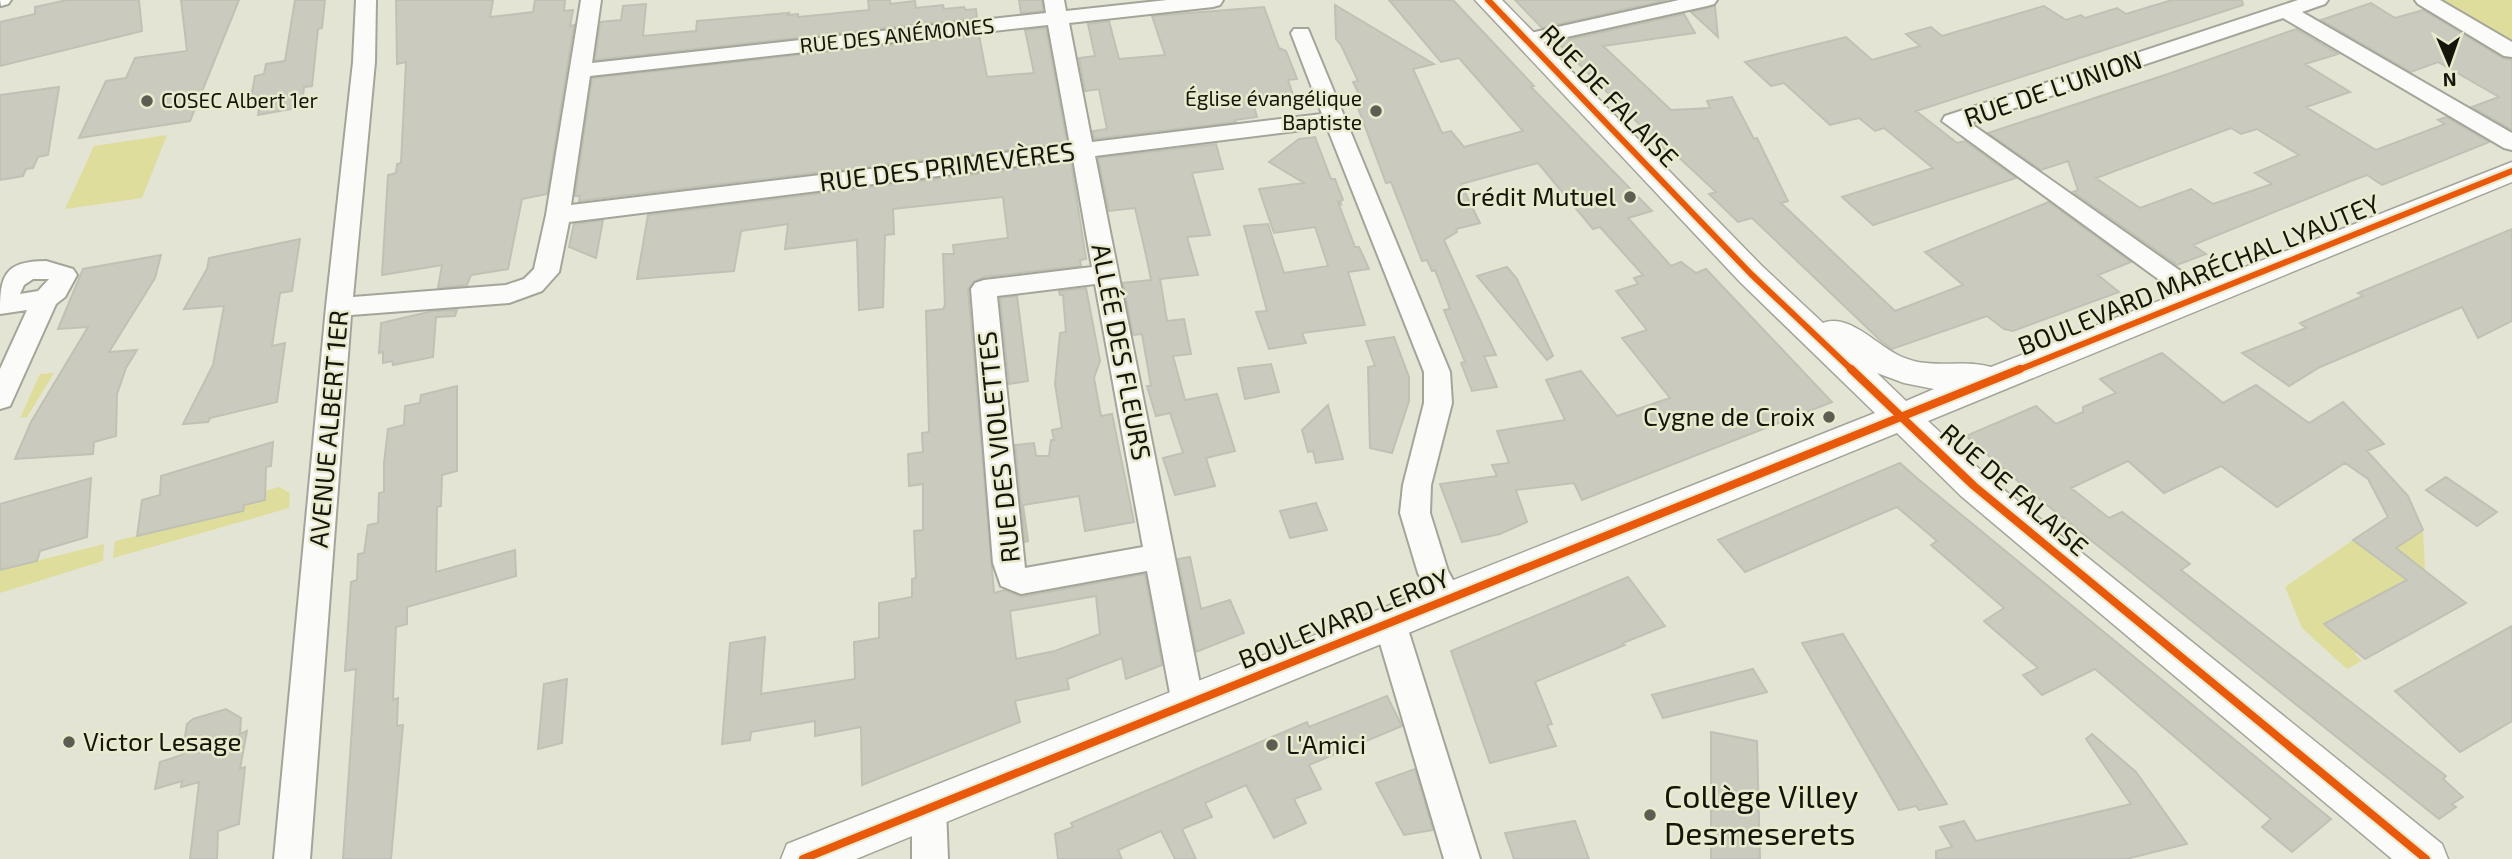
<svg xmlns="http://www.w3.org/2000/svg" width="2512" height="859" viewBox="0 0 2512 859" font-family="'Exo 2',sans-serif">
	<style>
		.green { fill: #dedd9c }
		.building { fill: #cacbbe; stroke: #c0c1b4; stroke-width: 2; fill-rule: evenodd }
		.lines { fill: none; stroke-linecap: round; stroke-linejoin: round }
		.minor-casing { stroke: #a4a599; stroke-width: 4 }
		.major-casing { stroke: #a4a599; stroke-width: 3 }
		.minor { fill: #fbfbf9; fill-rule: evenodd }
		.major { fill: #fbfbf9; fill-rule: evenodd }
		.cycleway-far1-casing { stroke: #e9eace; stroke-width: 10 }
		.cycleway-casing { stroke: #e9eace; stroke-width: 12 }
		.cycleway-far1 { stroke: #e8590c; stroke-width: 6 }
		.cycleway { stroke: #e8590c; stroke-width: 8 }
		.poi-dot { fill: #5d5d52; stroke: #e9eace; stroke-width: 2.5 }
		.labels { text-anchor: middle; stroke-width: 5; stroke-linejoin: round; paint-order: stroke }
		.far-street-label { font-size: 21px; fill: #15150c; stroke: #e9eace }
		.far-poi-label { font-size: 21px; fill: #15150c; stroke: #e9eace; text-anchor: end }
		.street-label { font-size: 26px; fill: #15150c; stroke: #e9eace }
		.poi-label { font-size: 26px; fill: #15150c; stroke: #e9eace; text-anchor: end }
		.near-poi-label { font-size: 32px; fill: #15150c; stroke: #e9eace; text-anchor: start }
	</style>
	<rect width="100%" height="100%" fill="#e3e4d4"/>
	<path class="green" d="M2436 0H2512V44Z
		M167 135 142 198 65 209 94 146Z
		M54 373 27 417 20 418 40 374Z
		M279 487 290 493 289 508 113 558 115 541 243 511 244 505 265 500V491Z
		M2423 530 2425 571 2324 624 2357 653 2355 654 2362 661 2347 669 2302 628 2285 587 2353 540 2379 560Z
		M104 544 103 561 0 593V570Z"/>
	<path class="building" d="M67 0H139L142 31 0 66V22L35 14V7Z
		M181 0H239L190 121 79 138 106 81 126 78 135 58 187 51Z
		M295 0H325L322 28 318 29 312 86 304 87 302 107 258 115 261 96 251 98 255 76 264 74 266 64 285 61Z
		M396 0H493L490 17 533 12 535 0H565L564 11 573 10 570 26 574 25 547 194 522 199 508 269 471 275 467 285 438 288 442 265 382 275 388 175 396 173 397 164 401 163 406 62 397 64Z
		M868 0H890V4L915 1 916 8 943 5 944 9 964 7 965 10 976 9 977 18 595 60 600 22 621 20 623 6 646 4 643 36 696 31 697 21 789 13 788 15 798 14V17L869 10Z
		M1019 0H1042L1043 11 1021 13Z
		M1389 0H1453L1534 86 1531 87 1652 211 1628 218 1671 266 1681 262 1696 273 1706 269 1832 402 1582 500 1574 483 1516 490 1527 522 1500 534 1462 542 1440 484 1497 476 1492 465 1509 463 1497 431 1565 420 1546 380 1581 371 1617 416 1670 398 1622 338 1647 330 1616 291 1638 284 1634 278 1643 275 1600 227 1593 229 1538 163 1461 184 1480 223 1456 229 1457 232 1444 240 1496 355 1484 356 1497 387 1472 391 1461 363 1465 362 1444 310 1450 309 1435 270 1432 271 1427 260 1422 261 1391 182 1386 183 1357 105 1364 104 1353 82 1358 81 1341 45 1336 39 1335 5 1434 64 1413 69 1442 133 1451 131 1464 147 1523 131 1459 58 1441 62Z
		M1515 0H1667L1542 28Z
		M2172 0H2242L2243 5 1916 111 1957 143 1965 141 2016 178 1873 225 1842 197 1933 168 1884 128 1875 131 1859 118 1830 125 1784 83 1771 86 1745 62 1846 37 1872 60 1920 46 1906 34 1931 27 1942 36 2044 6 2066 20 2081 15 2085 18 2117 8 2126 14Z
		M2371 3 2395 18 2423 10 2503 58 2512 60V130L2472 107 2499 97 2438 62 2411 72 2321 20Z
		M1715 6 1718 37 1691 12Z
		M1264 7 1279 48 1286 51 1297 79 1288 80 1294 98 1253 103 1257 117 1235 120 1236 122 1094 139 1093 131 1107 129 1099 89 1085 91 1079 58 1095 56 1088 24 1109 21 1119 59 1165 55 1152 16Z
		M1684 14 1695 33 1603 46 1671 110 1710 108 1707 101 1732 97 1754 139 1757 138 1788 201 1781 203 1895 311 1963 285 1925 252 2049 202 2131 262 2098 275 2119 292 2013 331 2004 329 1987 316 1892 349 1881 341 1752 218 1738 222 1709 194 1716 192 1672 151 1667 152 1557 42Z
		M1046 28 1067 143 579 201 580 196H575L592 78 979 35 987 77 1034 73 1025 30Z
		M2296 29 2338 54 2305 64 2350 92 2306 107 2376 150 2445 124 2438 120 2446 117 2489 142 2382 185 2367 175 2351 181 2193 245 2206 254 2177 265 2073 192 2078 190 2068 161 2041 170 1988 133 2168 74ZM2231 128 2241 134 2257 129 2299 155 2255 173 2272 184 2213 204 2191 189 2140 208 2096 178Z
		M59 87 48 155 38 157 33 168 26 169 23 176 0 180V95Z
		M1315 137 1331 179H1335L1343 200 1340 201 1341 204 1338 202 1355 247H1359L1369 269 1348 272 1365 325 1302 333 1306 343 1269 349 1256 312 1267 311 1244 226 1268 224 1284 273 1328 266 1315 227 1274 233 1259 189 1304 183 1269 162 1299 139Z
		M1216 144 1223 169 1192 173 1210 235 1187 237 1198 275 1160 279 1167 321 1184 319 1191 354 1173 356 1185 400 1217 394 1235 451 1206 458 1215 486 1175 495 1163 458 1183 453 1170 413 1156 416 1147 386H1151L1142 334 1133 335 1123 283 1151 280 1146 255 1135 208 1109 211 1098 158Z
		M1071 162 1086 259 1080 260 1081 266 984 277 973 282 968 289 994 593 1005 590 1021 597 1145 574 1162 665 1126 679 1122 658 1067 679 1069 689 1015 701 1020 722 862 785 861 727 815 736V721L751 732 750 740 722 744 730 643 765 637 761 694 855 679 854 642 879 638V603L912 597V579L916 578 914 531 923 530V484L909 486 908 454 923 452 922 433 929 432 926 311 943 309 945 305 943 254H954L953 245 1008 238 1003 197 893 209 894 234 885 235 883 307 859 310 857 240 785 249 788 224 741 231 734 271 637 279 648 215ZM1096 596 1100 634 1055 651 1016 659 1010 611Z
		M603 220 596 258 569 247 574 224Z
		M2512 229V321L2478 338 2462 307 2320 367 2289 386 2242 353 2306 328 2300 323 2363 296 2358 293Z
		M300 239 292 291 280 293 272 346 285 343 277 402 210 418 208 422 183 424 213 365 224 306 184 309 207 269 209 258Z
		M161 255 155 278 109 352 137 350 126 368 117 394 116 436 94 442 93 454 15 459 31 422 88 327 58 329 83 269Z
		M1507 267 1517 279 1553 356 1547 360 1477 276Z
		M1086 288 1100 361 1094 378 1101 416 1112 414 1134 522 1085 531 1079 496 1023 505 1028 541 1025 542 1015 445 1034 443 1036 456H1049L1051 440H1054L1052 430 1062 428 1055 384 1060 333 1066 332 1063 295H1060L1059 291Z
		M1017 296 1028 381 1009 384 1000 298Z
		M457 310 455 316 436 317 433 357 393 365 392 361 383 363V352L379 353 381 323 433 311Z
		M1394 337 1409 377V401L1392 453 1370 448 1368 367 1375 366 1366 341Z
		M2162 353 2223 403 2256 385 2309 423 2343 402 2384 444 2367 451 2408 496 2423 530 2396 548 2466 603 2365 659 2324 624 2407 580 2353 540 2388 517 2368 479 2345 463 2277 507 2221 466 2164 493 2128 461 2071 488 2109 518 2122 512 2190 564 2181 570 2446 776 2443 779 2463 797 2452 804 2456 807 2439 819 2027 489 1966 436 2036 406 2056 424 2083 412V407L2116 393 2100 379Z
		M1271 364 1279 392 1245 399 1238 368Z
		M457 386V471L442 475 441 506 437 507 436 572 515 550 516 576 407 607V624L396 627 393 700 398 698 397 726 403 725 391 859H343L356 669 345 671 351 582 357 580 358 554 364 553 368 525 378 523 379 493 384 492V463L388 429 404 425 405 406 420 403 421 395Z
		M1328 405 1343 459 1316 463 1313 451 1308 452 1302 430Z
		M273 442 271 466 266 467 265 500 244 505 243 511 137 536 142 500 160 495 161 476Z
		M1900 463 1918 479 2331 819 2292 852 2262 827 2271 819 2095 669 2042 695 2023 675 2038 668 1984 621 2004 608 1931 545 1937 541 1897 507 1745 572 1718 540Z
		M2446 477 2497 512 2477 526 2426 490Z
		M91 478 87 537 40 551 37 561 0 570V504Z
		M1316 503 1327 530 1290 538 1280 511Z
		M1190 557 1201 609 1230 600 1244 633 1196 652 1178 559Z
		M1628 577 1665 626 1623 643 1625 645 1535 682 1552 724 1547 725 1556 746 1490 763 1451 651Z
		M2512 626V721L2460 752 2395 691Z
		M1843 634 1947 804 1919 810 1916 806 1899 810 1802 643Z
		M1753 669 1767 692 1663 718 1652 695Z
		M567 679 562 743 538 749 544 684Z
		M1387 696 1402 726 1309 765 1321 789 1294 799 1306 823 1274 838 1246 785 1205 803 1212 817 1182 829 1196 859H1175L1161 831 1118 850 1122 859H1058L1055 834 1073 827 1071 823 1307 722 1309 727Z
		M226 709 241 718 240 734 247 731 240 769 245 767 239 824 218 831 217 859H190L199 782 181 787 182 781 155 789 160 762 182 755 187 724 193 719Z
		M1711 732 1757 741 1760 859H1711Z
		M2092 734 2136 772 2187 844 2126 859H1936V851L1952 847 1940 827 1964 821 1976 841 2131 804 2086 739Z
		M1415 769 1433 830 1404 835 1376 783Z
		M1575 821 1589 859H1514L1505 833Z"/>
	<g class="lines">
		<g class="minor-casing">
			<path id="minor" d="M0 0H11L8 4 1 6Z
				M356 0H376L375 62 353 297 506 285 524 279 534 269 546 215 581 0H601L592 63 1046 13 1044 0H1064L1066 11 1167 0H1223L1220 5 1213 7 1069 23 1092 142 1322 114 1291 33 1294 29H1308L1450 372 1452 403 1431 485 1430 513 1448 571 1464 600 1459 609 1448 613 1437 609 1418 573 1400 513 1403 485 1424 403V372L1327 127 1095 156 1204 704 1200 714 1188 719 1176 714 1172 704 1147 571 1021 594 1001 586 993 563 971 289 975 283 984 280 1092 267 1073 159 569 222 559 272 542 291 509 303 351 315 310 859H274L326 307 353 62ZM1048 25 1070 145 571 205 590 76ZM1095 284 1143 547 1025 568 997 296Z
				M1679 0H1717L1714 4 1707 6 1526 46 1519 44 1515 40 1519 36 1526 34Z
				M2298 0H2328L2325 4 2302 12 2512 133V150L2504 148 2283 18 1970 123 2209 291 2213 297 2209 303 2200 306 2191 303 1942 121 1945 116Z
				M2415 0H2440L2512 42V57L2504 56 2418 4Z
				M46 261 73 269 77 275 65 297 56 304 10 406 0 409V369L27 310 0 314C0 277 3 261 46 261ZM33 279H49L38 291 20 294 24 285Z
				M1390 610 1401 614 1406 623 1480 859H1444L1374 623 1379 614Z
				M929 793 941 798 946 809 948 859H912V809L917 798Z"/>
		</g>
		<g class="major-casing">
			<path id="major" d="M1475 0H1502L1762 266 1823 323C1849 313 1876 345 1900 356 1932 371 1961 358 1991 367L2512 162V182L1928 421 1987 476 2442 844 2448 859H2392L1961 496 1897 433 856 859H781L787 844 1875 413 1740 282ZM1877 373 1904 383 1934 389 1906 401Z"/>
		</g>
		<use href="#minor" class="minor"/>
		<use href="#major" class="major"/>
		<g class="cycleway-far1-casing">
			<path id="cycleway-far1" d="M1488 0 1751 274 1853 371
				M2016 371 2512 171"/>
		</g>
		<g class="cycleway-casing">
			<path id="cycleway" d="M1851 369 1974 486 2426 859
				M803 859 2020 369"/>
		</g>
		<use href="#cycleway-far1" class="cycleway-far1"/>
		<use href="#cycleway" class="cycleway"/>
	</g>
	<g class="poi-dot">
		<circle cx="147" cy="101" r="7"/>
		<circle cx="1376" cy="111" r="7"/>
		<circle cx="1630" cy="197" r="7"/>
		<circle cx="1829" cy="417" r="7"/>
		<circle cx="69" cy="742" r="7"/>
		<circle cx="1272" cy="745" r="7"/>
		<circle cx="1650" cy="815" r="7"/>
	</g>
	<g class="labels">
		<g class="far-street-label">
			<text transform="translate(897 36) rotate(-6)" y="7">RUE DES ANÉMONES</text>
		</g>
		<g class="far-poi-label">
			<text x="1362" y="106">Église évangélique<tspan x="1362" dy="24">Baptiste</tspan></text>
			<text x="161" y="108" text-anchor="start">COSEC Albert 1er</text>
		</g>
		<g class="street-label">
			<text transform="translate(2053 89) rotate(-19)" y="9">RUE DE L'UNION</text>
			<text transform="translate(1609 96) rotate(46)" y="9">RUE DE FALAISE</text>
			<text transform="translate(947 167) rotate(-7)" y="9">RUE DES PRIMEVÈRES</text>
			<text transform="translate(2199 275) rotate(-22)" y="9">BOULEVARD MARÉCHAL LYAUTEY</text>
			<text transform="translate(1121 352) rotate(79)" y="9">ALLÉE DES FLEURS</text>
			<text transform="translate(329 429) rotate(-85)" y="9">AVENUE ALBERT 1ER</text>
			<text transform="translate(999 447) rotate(-96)" y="9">RUE DES VIOLETTES</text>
			<text transform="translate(2014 490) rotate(41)" y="9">RUE DE FALAISE</text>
			<text transform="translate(1344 619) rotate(-22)" y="9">BOULEVARD LEROY</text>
		</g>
		<g class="poi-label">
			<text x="1616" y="206">Crédit Mutuel</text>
			<text x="1815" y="426">Cygne de Croix</text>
			<text x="83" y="751" text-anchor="start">Victor Lesage</text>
			<text x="1286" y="754" text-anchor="start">L'Amici</text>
		</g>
		<g class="near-poi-label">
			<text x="1664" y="808">Collège Villey<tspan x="1664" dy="37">Desmeserets</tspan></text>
		</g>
	</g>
	<g transform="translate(2449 63) rotate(178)" stroke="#e9eace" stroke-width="5" paint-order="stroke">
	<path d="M0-5L12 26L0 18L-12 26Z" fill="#15150c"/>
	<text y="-10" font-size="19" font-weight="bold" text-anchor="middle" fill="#15150c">N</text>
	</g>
</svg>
